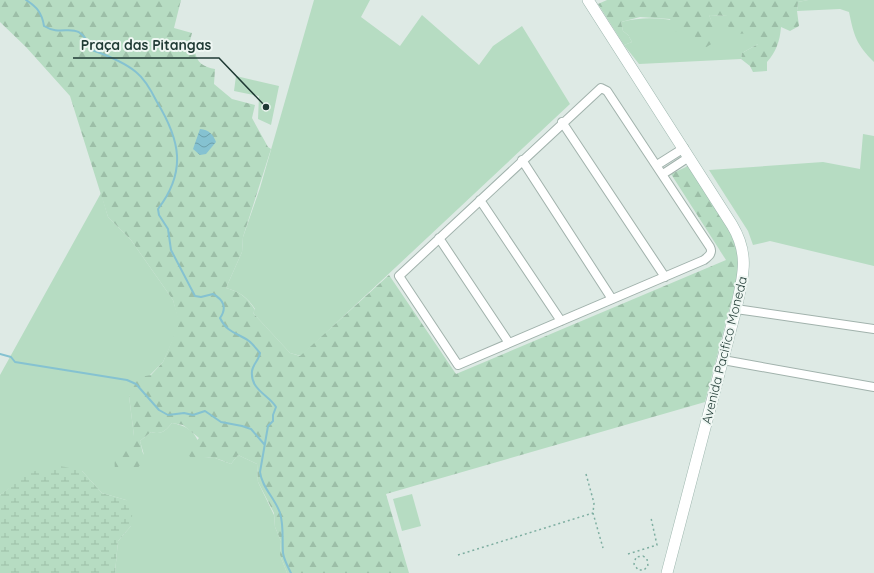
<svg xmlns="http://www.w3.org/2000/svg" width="874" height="573" viewBox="0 0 874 573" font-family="Quicksand,sans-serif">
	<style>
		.green { fill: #b6dcc2 }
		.forest { fill: url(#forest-firs) }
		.wetland { fill: url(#wetland-marsh) }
		.water { fill: url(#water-waves) }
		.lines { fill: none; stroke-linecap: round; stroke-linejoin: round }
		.stream { stroke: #85c2d1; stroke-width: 2 }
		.street-casing { stroke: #a1b2ac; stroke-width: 10 }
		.secondary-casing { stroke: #9db6ae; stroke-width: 12 }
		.path { stroke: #7eaea1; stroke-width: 1.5; stroke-dasharray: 2 3; stroke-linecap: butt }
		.street { stroke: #fff; stroke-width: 8 }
		.secondary { stroke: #fff; stroke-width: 11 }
		.labels { text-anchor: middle; stroke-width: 4; stroke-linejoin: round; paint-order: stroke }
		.street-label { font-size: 13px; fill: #1f3a34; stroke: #eff7f3 }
		.leader { fill: none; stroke: #1f3a34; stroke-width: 1.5 }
		.callout-dot { fill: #1f3a34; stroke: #eff7f3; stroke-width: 1.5 }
		.callout-label { font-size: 14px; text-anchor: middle; font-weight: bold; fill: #1f3a34; stroke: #eff7f3; stroke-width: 4; stroke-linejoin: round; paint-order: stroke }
	</style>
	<defs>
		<pattern id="forest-firs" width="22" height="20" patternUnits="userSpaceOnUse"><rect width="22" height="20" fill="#b6dcc2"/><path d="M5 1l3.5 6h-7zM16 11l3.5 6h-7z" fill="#9cbea7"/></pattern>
		<pattern id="wetland-marsh" width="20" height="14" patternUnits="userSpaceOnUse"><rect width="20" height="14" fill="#b6dcc2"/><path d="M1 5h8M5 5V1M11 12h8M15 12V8" fill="none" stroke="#9cbea7"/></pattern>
		<pattern id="water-waves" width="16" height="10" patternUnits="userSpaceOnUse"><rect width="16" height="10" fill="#85c2d1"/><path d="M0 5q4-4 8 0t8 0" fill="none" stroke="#6c9faa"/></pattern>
	</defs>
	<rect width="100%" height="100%" fill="#deeae5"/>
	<path class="green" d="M314 0H370L361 17 400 46 422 15 479 65 493 46 522 26 570 104 301 356 290 353 253 313 255 309C247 297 240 292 226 288L242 252 243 237 260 188Z
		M808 0H874V62C856 44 854 36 849 12L840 9 797 11 798 2Z
		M709 15 728 16 758 33V44L742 53 741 59 639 64 624 45 632 42 628 35 623 31 621 22C657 13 681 22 715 31Z
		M236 76 279 86 271 125 258 119 259 96 234 91Z
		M863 134 874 136V266L770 241 753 245 748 231 709 170 823 162 860 169Z
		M101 193 108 217 131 240 173 300 180 324 163 362 129 396 134 436 144 455 140 441 151 432C162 435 165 431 172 423 193 427 198 436 203 457L215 458 231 464 238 455 257 464 258 482 274 515 275 527 281 541 280 555 287 573H115L118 541 131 526 126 500 102 493 82 471 14 485 0 495V375Z
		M412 494 421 526 402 531 393 499Z"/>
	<path class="forest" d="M0 0H181L174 28 192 33 188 48 195 50C196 63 204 67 215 69L214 84 232 99 255 105 252 118 268 147 271 149 243 237 242 252 226 288C240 292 247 297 255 310L253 313 290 353 300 356 389 275 456 374 726 260 671 174 688 166 729 230 738 251V276L705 402 386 494 409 573H287L280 555 281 541 275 527 274 513 258 482 257 464 238 455 231 464C216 458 208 454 193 462L187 452 199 438 183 425 172 423C165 431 162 435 151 432L140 441C143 451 146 468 131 471 127 471 120 469 115 469 113 454 119 441 134 436L129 396 135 378 151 375 163 362 179 324 173 300 131 240 108 217 70 96 26 47 0 22Z
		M607 0H808L798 2 797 11 799 26 790 31 781 27C780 41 776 52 767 62V71L753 72 750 66 741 59 742 53 758 44V33L734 34 728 26V16L709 15 716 31V41L705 48 691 32 674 31 670 19 640 17 621 22 623 31 628 35 632 42 624 45 598 4Z"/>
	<path class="wetland" d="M61 466 82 471 102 493 126 500 133 508 131 526 118 541 115 573H0V495L30 472Z"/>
	<path class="water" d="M200 129C209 130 213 134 216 142L206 154 200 155 193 149Z"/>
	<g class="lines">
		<path class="stream" d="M26 0C37 7 42 13 44 26 65 39 77 16 92 50 106 55 124 62 136 72 145 79 152 92 157 102 180 140 187 171 158 209L159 215 168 229 171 250 195 296 201 297 213 294C224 300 227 308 220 318 227 333 238 333 249 341 253 344 257 350 260 353 259 360 253 364 252 371 250 390 269 395 276 407L273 415V421L268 426 260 472C262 488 275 498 280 513 284 526 282 540 283 553 284 560 288 567 291 573
			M0 354 11 357 15 362 127 380 136 384 159 410 168 415 184 413 193 415 205 411 221 422 242 426 251 429 264 444"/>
		<g class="street-casing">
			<path id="street" d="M601 88 607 91 710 247C713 253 709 256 704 260L458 365 399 276Z
				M562 122 665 277
				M522 160 612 299
				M657 165 684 148
				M663 174 689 157
				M480 200 561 321
				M439 238 509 343
				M736 309 874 329
				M723 360 874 387"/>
		</g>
		<g class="secondary-casing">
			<path id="secondary" d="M588 0 732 225C750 255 743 276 736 309L667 573"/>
		</g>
		<path class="path" d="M586 474 594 503 593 513 603 548
			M628 554 657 545 651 518
			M458 555 593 513
			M643 556 647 559 648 566 644 570H638L634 564 636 557Z"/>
		<use href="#street" class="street"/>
		<use href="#secondary" class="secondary"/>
	</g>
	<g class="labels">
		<g class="street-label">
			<text transform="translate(724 350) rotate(-76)" y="5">Avenida Pacifico Moneda</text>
		</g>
	</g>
	<path class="leader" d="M266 107L219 58H73"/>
	<circle class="callout-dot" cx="266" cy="107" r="4"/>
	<g class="callout-label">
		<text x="146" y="50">Praça das Pitangas</text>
	</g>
</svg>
